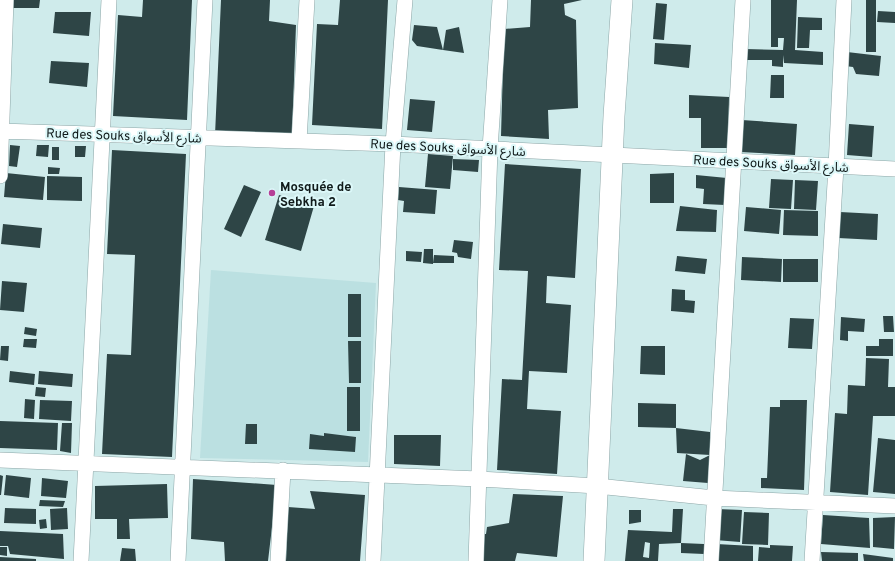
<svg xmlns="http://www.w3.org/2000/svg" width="895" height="561" viewBox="0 0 895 561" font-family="Overpass,'Noto Sans Arabic',sans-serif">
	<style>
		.built { fill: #bbe0e1 }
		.building { fill: #2e4546; fill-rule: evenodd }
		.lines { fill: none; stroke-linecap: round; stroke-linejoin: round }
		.street-casing { stroke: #8ca6a7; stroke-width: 16 }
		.secondary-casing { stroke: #8ca6a7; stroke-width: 22 }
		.street { stroke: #fff; stroke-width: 15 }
		.secondary { stroke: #fff; stroke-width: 21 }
		.poi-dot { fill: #b64097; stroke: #dcf8f9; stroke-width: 1.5 }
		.labels { text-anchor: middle; stroke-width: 4; stroke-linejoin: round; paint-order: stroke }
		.street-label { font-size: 13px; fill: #101a1a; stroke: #dcf8f9 }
		.poi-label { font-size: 13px; font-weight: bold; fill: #101a1a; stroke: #dcf8f9; text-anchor: start }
	</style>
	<rect width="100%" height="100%" fill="#cfebeb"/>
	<path class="built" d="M211 270 376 283 368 462 200 458Z"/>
	<path class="building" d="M13 0H40L39 8H12Z
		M143 0H192L187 120 113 116 118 15 142 17Z
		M221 0H270L269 21 296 25 292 135H215Z
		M340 0H388L382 129 312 125 317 24 338 25Z
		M531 0H582L564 4 565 15 576 20 578 108 548 110 549 139 501 136 504 29 530 27Z
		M771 0H797L795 50 823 52V65L784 63 783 55V67L772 66V60H745V49L783 50 784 38H778V47H771Z
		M866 0H876V52H866Z
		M656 3 667 4 664 40 653 39Z
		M878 11 895 12V23L877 22Z
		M55 12H91L89 36 53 33Z
		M798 17 822 18V30H810L809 48H797Z
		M414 25 437 27 443 50 417 46 412 40Z
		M459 27 464 53 443 50 446 30Z
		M655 43 691 45 689 68 654 64Z
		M847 52 881 56 879 76 856 74 853 67 845 66Z
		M51 61 89 63 87 87 49 83Z
		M771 75H784V98H770Z
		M689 95 729 97 728 148H701V118H689Z
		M410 99 435 101 432 132 407 130Z
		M742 120 797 124 795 155 740 152Z
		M849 124 874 126 872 157 847 155Z
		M10 145 20 146 17 167 9 166Z
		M37 145H49L48 157 36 156Z
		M75 146H86L85 157H75Z
		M52 147H59V160H52Z
		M112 150 186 154 172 457 102 454 107 354 131 355 135 255 107 254Z
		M428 154 453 156 450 189 425 187Z
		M453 159 479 160 478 172 453 170Z
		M505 164 581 169 575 278 547 276 546 303 571 305 567 373 529 371 527 409 561 411 557 474 497 470 502 379 522 380 528 271 499 270Z
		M48 167 60 168 59 174H48Z
		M6 173 45 177 43 200 4 197Z
		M674 173V203H650V174Z
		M696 175 727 178 725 205 703 204 704 189 696 188Z
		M47 176 82 177V201L47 200Z
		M771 179 793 180 791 209 769 208Z
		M795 180 818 181 816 210 794 209Z
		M244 185 261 192 241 237 224 229Z
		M399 187 437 190 435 214 403 212 404 201 398 200Z
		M279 195 314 206 301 251 265 240Z
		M680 206 717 210 716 232 676 231Z
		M746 207 781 210 779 234 744 231Z
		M784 210 818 211V236L783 235Z
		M840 212 878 214 877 240 838 238Z
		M3 224 42 228 40 248 1 244Z
		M454 240 473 242 471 259 458 257 457 253 452 252Z
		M424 249H433V264L423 263Z
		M406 251 422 252 421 262 406 261Z
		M434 255 454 256V263H433Z
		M677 256 707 259 705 274 675 271Z
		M742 257 782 259 781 282 741 280Z
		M783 259H818V282H783Z
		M2 281 27 283 24 312 0 310Z
		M672 289 685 290V300L695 301 694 313 671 311Z
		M348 294H361V337H348Z
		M883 316H893L894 332H884Z
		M841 317 865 319 864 332 848 331V341L840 340Z
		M790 318 814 319 812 349 788 348Z
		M25 327 37 329 36 336 24 334Z
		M24 339H37L36 348 23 347Z
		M879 339H893V356H866V346H879Z
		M348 341H361V383H349Z
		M1 346H9L8 361 0 360Z
		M641 346H665V375L640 374Z
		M866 358 889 359 888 387H895V416H873L868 495 830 492 835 413 847 414 848 385 865 386Z
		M10 371 35 374 34 385 9 382Z
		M39 371 73 374 72 387 38 384Z
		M36 387 46 388 45 397 35 396Z
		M347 387H360V431H347Z
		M25 399 35 400 34 419 24 418Z
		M40 400 72 401 71 421 39 419Z
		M780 400H807L804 490 761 488V478H767L770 407H780Z
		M638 403 676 404V428L638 427Z
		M0 421 58 423 57 450 0 448Z
		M62 423H72L71 453 60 451Z
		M246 424H257V444H245Z
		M676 428 710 432V455L677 453Z
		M324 433 356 437 355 452 309 449 310 434 324 436Z
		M394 435H441L440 466 394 464Z
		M878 438 895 440V494L873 492Z
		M686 454 700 460 710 455 708 483 683 481Z
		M0 475 3 476 1 495H0Z
		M6 475 31 478 29 498 4 495Z
		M42 478 68 481 66 498 41 496Z
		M193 479 277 485 268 561H225L224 542 191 539Z
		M167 484 168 518 129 519 130 539H117V519H95V486Z
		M310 491 365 495 360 561H286L288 507 315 509Z
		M513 494 563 496 557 557 517 553 515 561H480V534H486L487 527 509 523Z
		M40 500 65 501 63 507 39 506Z
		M5 508 36 509V524L4 523Z
		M67 508 68 529 51 530 50 509Z
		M673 509H683L681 543 659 544 658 561H625L628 530 672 532ZM645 542 650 543 649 558 643 557Z
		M717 509 742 510 740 542 715 540Z
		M629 510H641V522L629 524Z
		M744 512 769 513 768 545 742 544Z
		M823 515 869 518 870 548 821 544Z
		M895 517 894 549 873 547V518Z
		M46 519 47 528 40 529 39 520Z
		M0 531 63 534 64 559 10 554 8 546H0Z
		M681 543 704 544V554L681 553Z
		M716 544 753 546V561H716Z
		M770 545 793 546 792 561H758L759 547 770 548Z
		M0 547H7V556L0 555Z
		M122 548 135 549 136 561H120Z
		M821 552 858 553V561H822Z
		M863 554 893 558V561H864Z
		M0 557 36 559V561H0Z"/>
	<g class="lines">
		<g class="street-casing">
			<path id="street" d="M0 131 393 144 895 169
				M299 141 307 0
				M0 176 6 0
				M0 460 479 479 597 486 714 498 895 506
				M81 561 109 0
				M178 561 205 0
				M278 561 283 470
				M373 561 393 144 405 0
				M476 561 490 149 500 0
				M711 561 743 0
				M812 561 836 167 844 0"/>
		</g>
		<g class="secondary-casing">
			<path id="secondary" d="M594 561 614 116 622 0"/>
		</g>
		<use href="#street" class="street"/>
		<use href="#secondary" class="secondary"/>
	</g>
	<circle class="poi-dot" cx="272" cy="193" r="4"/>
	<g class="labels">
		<g class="street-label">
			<text transform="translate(124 135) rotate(2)" y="5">Rue des Souks شارع الأسواق</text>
			<text transform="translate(448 147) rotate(3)" y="5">Rue des Souks شارع الأسواق</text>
			<text transform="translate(771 163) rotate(3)" y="5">Rue des Souks شارع الأسواق</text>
		</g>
		<g class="poi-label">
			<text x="280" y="191">Mosquée de<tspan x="280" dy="15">Sebkha 2</tspan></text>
		</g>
	</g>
</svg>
